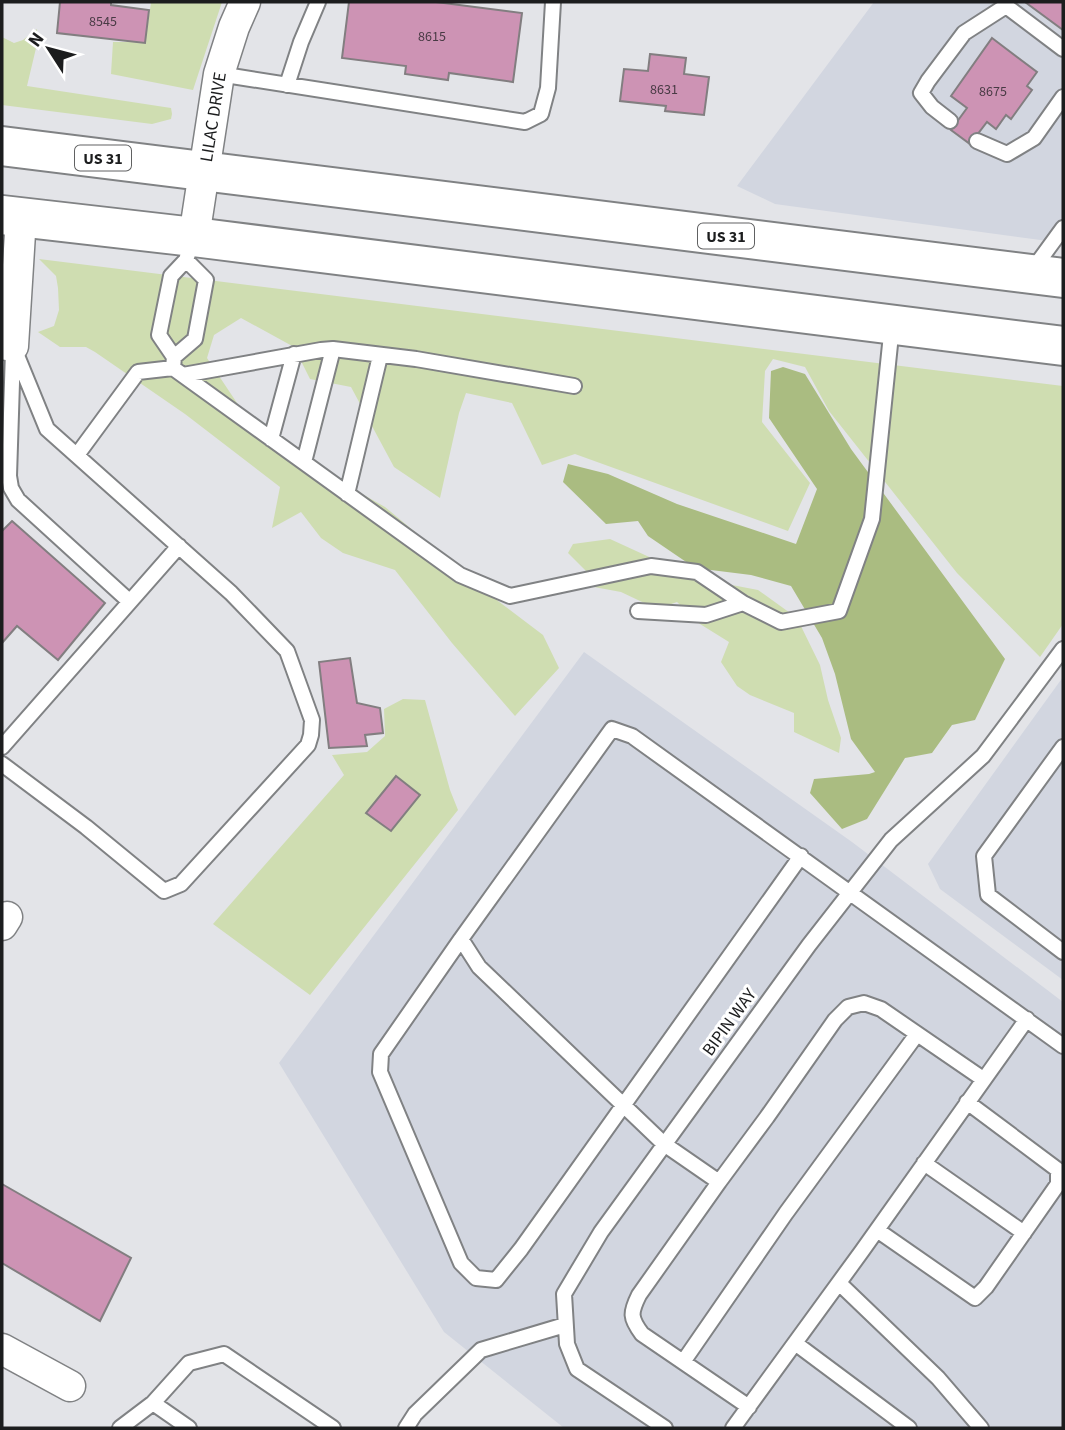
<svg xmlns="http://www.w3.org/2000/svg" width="1065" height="1430" viewBox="0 0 1065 1430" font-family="'Source Sans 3',sans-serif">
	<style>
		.built { fill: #d2d6e0 }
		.green { fill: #cfddb1 }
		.forest { fill: #aabc81 }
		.building { fill: #cd93b4; stroke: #827e80; stroke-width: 2 }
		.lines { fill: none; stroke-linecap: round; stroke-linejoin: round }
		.service-casing { stroke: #808284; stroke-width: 18 }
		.minor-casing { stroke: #808284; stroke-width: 33 }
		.primary-casing { stroke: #808284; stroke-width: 42 }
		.service { stroke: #fff; stroke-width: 14 }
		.minor { stroke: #fff; stroke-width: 30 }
		.primary { stroke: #fff; stroke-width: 38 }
		.labels { text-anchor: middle; stroke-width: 6; stroke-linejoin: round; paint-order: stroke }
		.number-label { font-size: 14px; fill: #483a44 }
		.shield { fill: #fff; stroke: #606162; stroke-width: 2 }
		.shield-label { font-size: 16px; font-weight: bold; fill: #1c1d1e }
		.street-label { font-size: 18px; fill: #1c1d1e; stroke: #fff }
	</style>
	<rect width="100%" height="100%" fill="#e3e4e8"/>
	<path class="built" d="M874 2H1063V243L775 204 737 186Z
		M584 652 852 842 1063 1002V1428H564L444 1332 279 1063Z
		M1063 677V980L940 889 928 864Z"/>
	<path class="green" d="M146 2H222L193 90 111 74 113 42H145L151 3Z
		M37 29V44L27 86 171 108 172 114 171 119 152 124 2 105V37L14 43 23 40Z
		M39 259 1063 386V624L1040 657 957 573 829 411 805 367 773 359 765 371 762 422 810 483 788 531 575 454 542 465 512 403 466 393 459 413 440 498 394 467 351 387 310 379 294 347 241 318 214 335 207 358 243 412 304 461 385 507 498 601 543 635 559 668 515 716 452 643 395 570 343 553 321 538 301 512 272 528 280 487 185 414 95 352 86 347H60L38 332 54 326 59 310 58 288 56 276Z
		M610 539 695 578 758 590 797 618 820 665 828 700 841 738 839 753 794 732V713L750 695 737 686 721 662 729 642 700 624 677 602 657 609 621 592 594 587 588 573 568 553 573 544Z
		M403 699 425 700 450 790 458 810 310 995 213 924 344 775 332 755 367 752 385 736 384 709Z"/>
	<path class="forest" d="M783 367 805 374 851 449 1005 659 975 720 952 725 932 753 905 758 867 819 842 829 810 793 814 779 869 774 875 772 851 739 835 674 822 638 791 586 751 575 695 568 648 536 638 521 606 524 563 482 568 464 608 474 677 504 796 544 817 489 769 418 771 371Z"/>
	<path class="building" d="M60 2H111V5L149 10 145 43 57 33Z
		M349 2H436L522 13 513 82 449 73 448 80 405 74 406 66 342 58Z
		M1025 2H1063V30Z
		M992 38 1037 72 1027 86 1032 90 1011 119 1006 115 996 129 987 122 970 144 951 130 967 108 951 96Z
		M650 54 686 58 684 74 709 77 704 115 665 111 666 106 620 101 624 69 648 71Z
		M12 521 105 603 58 660 17 626 2 643V531Z
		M350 658 357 703 380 708 383 733 365 735 367 746 329 748 319 662Z
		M396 776 420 795 391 831 366 813Z
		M2 1184 131 1258 100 1321 2 1263Z"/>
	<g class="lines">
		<g class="service-casing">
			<path id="service" d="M1006 2V6L1063 49
				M219 74 525 122 541 114 548 88 553 2
				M287 85 301 42 318 2
				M950 121 932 107 921 93 928 81 964 33 1006 6
				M977 141 1007 154 1034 138 1063 97
				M186 260 206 280 195 339 174 357 159 335 171 276 186 260 193 239
				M1031 272 1063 228
				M13 351 9 476 11 488 18 500 129 601
				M174 357 173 368 460 575 510 596 651 566 697 572 743 603 781 622 839 611 872 519 892 325
				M183 375 321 350 333 349 416 359 574 386
				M271 439 294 354
				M77 455 138 372 173 368
				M304 462 333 349
				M347 494 380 356
				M638 611 706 615 743 603
				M2 747 179 546
				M1063 747 984 856 988 895 1063 952
				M2 764 86 827 164 891 181 884 308 745 311 735 312 720 287 651 231 593 47 429 13 346
				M461 939 381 1054 380 1072 461 1263 476 1278 496 1280 521 1249 801 856
				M924 1163 1024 1233
				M719 1182 767 1117 835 1020 848 1007 864 1003 881 1009 983 1079
				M877 1230 975 1298 986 1287 1058 1184V1170L967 1102
				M839 1283 938 1378 981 1428
				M795 1343 909 1428
				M683 1362 786 1213 917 1034
				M153 1403 189 1428
				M749 1407 642 1334C630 1318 630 1313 639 1295L719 1182 664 1144 479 967 461 939 612 729 632 736 1063 1046
				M120 1428 153 1403 189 1363 224 1354 333 1428
				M406 1428 415 1414 481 1350 565 1325
				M665 1428 577 1369 567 1344 564 1294 601 1232 809 945 891 840 983 756 1063 649
				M733 1428 862 1251 1027 1019"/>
		</g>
		<g class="minor-casing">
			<path id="minor" d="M194 237 219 74 234 27 245 2
				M2 344 13 346 21 217
				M2 925 7 917
				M2 1349 70 1386"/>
		</g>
		<g class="primary-casing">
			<path id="primary" d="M2 146 1063 278
				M2 215 194 237 1063 346"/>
		</g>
		<use href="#service" class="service"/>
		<use href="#minor" class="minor"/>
		<use href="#primary" class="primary"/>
	</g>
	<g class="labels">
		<g class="number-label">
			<text x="103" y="26">8545</text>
			<text x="432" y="41">8615</text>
			<text x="664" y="94">8631</text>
			<text x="993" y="96">8675</text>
		</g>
		<g class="shield">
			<rect x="75" y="145.5" width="56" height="25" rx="5"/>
			<rect x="698" y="223.5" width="56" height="25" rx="5"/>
		</g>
		<g class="shield-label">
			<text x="103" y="164">US 31</text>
			<text x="726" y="242">US 31</text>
		</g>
		<g class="street-label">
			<text transform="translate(213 117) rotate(-81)" y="6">LILAC DRIVE</text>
			<text transform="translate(729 1022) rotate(-54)" y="6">BIPIN WAY</text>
		</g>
	</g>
	<rect width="1065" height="1430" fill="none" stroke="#1c1d1e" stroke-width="7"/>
	<g transform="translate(49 49) rotate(306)" stroke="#ffffff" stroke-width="5" paint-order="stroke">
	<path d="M0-5L12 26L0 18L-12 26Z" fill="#1c1d1e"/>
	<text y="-10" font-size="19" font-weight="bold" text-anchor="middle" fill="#1c1d1e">N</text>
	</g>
</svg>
